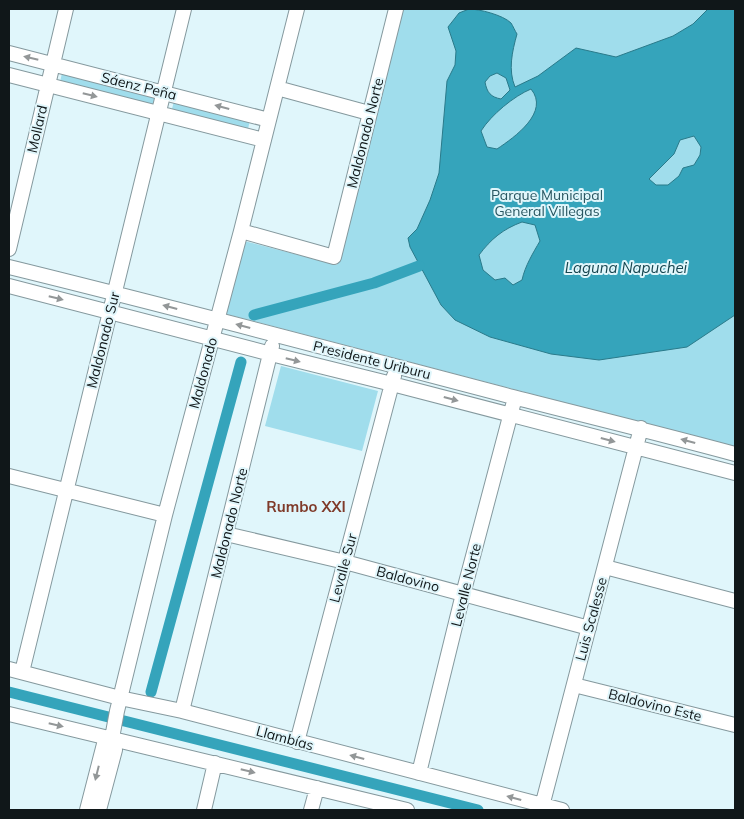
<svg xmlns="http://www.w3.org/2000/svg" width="744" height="819" viewBox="0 0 744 819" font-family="Mulish,sans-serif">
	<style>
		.green { fill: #a0ddec }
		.water { fill: #35a4bb; stroke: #2a7a8a; fill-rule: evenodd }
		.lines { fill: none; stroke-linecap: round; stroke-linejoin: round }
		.canal { stroke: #35a4bb; stroke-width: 11 }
		.minor-casing { stroke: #85999e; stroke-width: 16 }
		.minor { stroke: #fff; stroke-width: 14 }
		.oneway { fill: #939798 }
		.labels { text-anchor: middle; stroke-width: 4; stroke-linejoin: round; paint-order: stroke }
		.street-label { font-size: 14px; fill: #101719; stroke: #e0f6fb }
		.park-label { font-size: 14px; fill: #285661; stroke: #e0f6fb }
		.water-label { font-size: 15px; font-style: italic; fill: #174650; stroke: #e0f6fb }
		.neighbourhood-label { font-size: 15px; font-weight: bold; fill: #7f3a29; stroke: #e0f6fb }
	</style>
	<rect width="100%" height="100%" fill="#e0f6fb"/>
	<path class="green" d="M402 9H735V447L226 314 244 241 337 265Z
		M62 73 155 97 153 106 60 82Z
		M174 101 250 120 248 129 172 109Z
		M281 366 378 391 362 451 265 426Z"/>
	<path class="water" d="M469 9C479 9 503 15 511 23 513 26 515 31 517 34 512 52 508 70 515 87L538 76 576 48 616 57 673 36 693 24 708 9H735V315L687 347 599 360 551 354 490 337 455 320 441 305 410 247 408 238 417 229 430 200 439 173 447 81 455 65 456 51 448 27 459 13ZM497 73 506 78 510 90 501 99C491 97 487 93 485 82L490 76ZM531 89C550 112 515 137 497 149L487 147 481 131C491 115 514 96 531 89ZM694 136 701 147 700 155 694 165 683 168 679 176 668 185H656L649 179 674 154 680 140ZM522 222 535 225 540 241C533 253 525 266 522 280L513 285 505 278 495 280 483 270 479 255C491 239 503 229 522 222Z"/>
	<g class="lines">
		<path class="canal" d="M254 315 374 283 419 266
			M9 692 478 810
			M151 692 241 362"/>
		<g class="minor-casing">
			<path id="minor" d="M9 53 269 120
				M9 75 264 140
				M277 88 369 113
				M241 231 334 257 396 9
				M9 249 66 9
				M9 267C177 308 345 353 513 397 587 416 661 434 735 454
				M9 286 271 354 392 384 735 473
				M9 476 165 515
				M226 534 345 562 589 628
				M605 567 735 601
				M9 669 120 698 182 711 562 810
				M22 672 184 9
				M574 685 735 725
				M182 711 272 346
				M9 714 407 810
				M297 742 394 376
				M419 773 463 594 513 405
				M87 810 104 744 112 738
				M99 810 115 750 112 738 117 711 165 515 241 231 297 9
				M204 810 215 763
				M311 810 317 788
				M541 810 641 428"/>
		</g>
		<use href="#minor" class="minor"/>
	</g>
	<defs><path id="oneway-solid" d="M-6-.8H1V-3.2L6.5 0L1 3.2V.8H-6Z" transform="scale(1.25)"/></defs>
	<g class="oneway">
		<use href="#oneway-solid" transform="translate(31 58) rotate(-167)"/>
		<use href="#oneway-solid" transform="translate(90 95) rotate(14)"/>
		<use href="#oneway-solid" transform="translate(222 107) rotate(-165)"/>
		<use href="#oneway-solid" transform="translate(56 298) rotate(14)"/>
		<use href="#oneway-solid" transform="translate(170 307) rotate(-165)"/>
		<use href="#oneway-solid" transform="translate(243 326) rotate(-165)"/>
		<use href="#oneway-solid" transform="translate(293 360) rotate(14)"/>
		<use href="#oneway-solid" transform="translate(451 399) rotate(15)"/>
		<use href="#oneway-solid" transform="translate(608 440) rotate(15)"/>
		<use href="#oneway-solid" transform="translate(688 441) rotate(-165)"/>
		<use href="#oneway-solid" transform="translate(56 725) rotate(13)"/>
		<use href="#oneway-solid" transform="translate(357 757) rotate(-165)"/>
		<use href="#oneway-solid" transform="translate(248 771) rotate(14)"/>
		<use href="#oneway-solid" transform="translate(97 773) rotate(104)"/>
		<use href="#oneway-solid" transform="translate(514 798) rotate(-165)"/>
	</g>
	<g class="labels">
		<g class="street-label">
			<text transform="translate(139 86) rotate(14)" y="5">Sáenz Peña</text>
			<text transform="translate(37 129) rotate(-77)" y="5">Mollard</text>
			<text transform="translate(365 133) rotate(-76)" y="5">Maldonado Norte</text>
			<text transform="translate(103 340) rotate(-76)" y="5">Maldonado Sur</text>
			<text transform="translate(372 360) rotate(14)" y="5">Presidente Uriburu</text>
			<text transform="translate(203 373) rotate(-75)" y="5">Maldonado</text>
			<text transform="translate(229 523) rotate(-76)" y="5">Maldonado Norte</text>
			<text transform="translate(343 568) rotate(-75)" y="5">Levalle Sur</text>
			<text transform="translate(408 579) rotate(15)" y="5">Baldovino</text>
			<text transform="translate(466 585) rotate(-76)" y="5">Levalle Norte</text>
			<text transform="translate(591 619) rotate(-75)" y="5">Luis Scalesse</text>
			<text transform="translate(655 705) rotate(14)" y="5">Baldovino Este</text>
			<text transform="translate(285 738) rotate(15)" y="5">Llambías</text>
		</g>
		<g class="park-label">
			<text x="547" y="200">Parque Municipal<tspan x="547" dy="16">General Villegas</tspan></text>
		</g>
		<g class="water-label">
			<text x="626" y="273">Laguna Napuchei</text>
		</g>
		<g class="neighbourhood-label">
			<text x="306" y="512">Rumbo XXI</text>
		</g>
	</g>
	<rect width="744" height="819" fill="none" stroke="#101719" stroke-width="20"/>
</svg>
